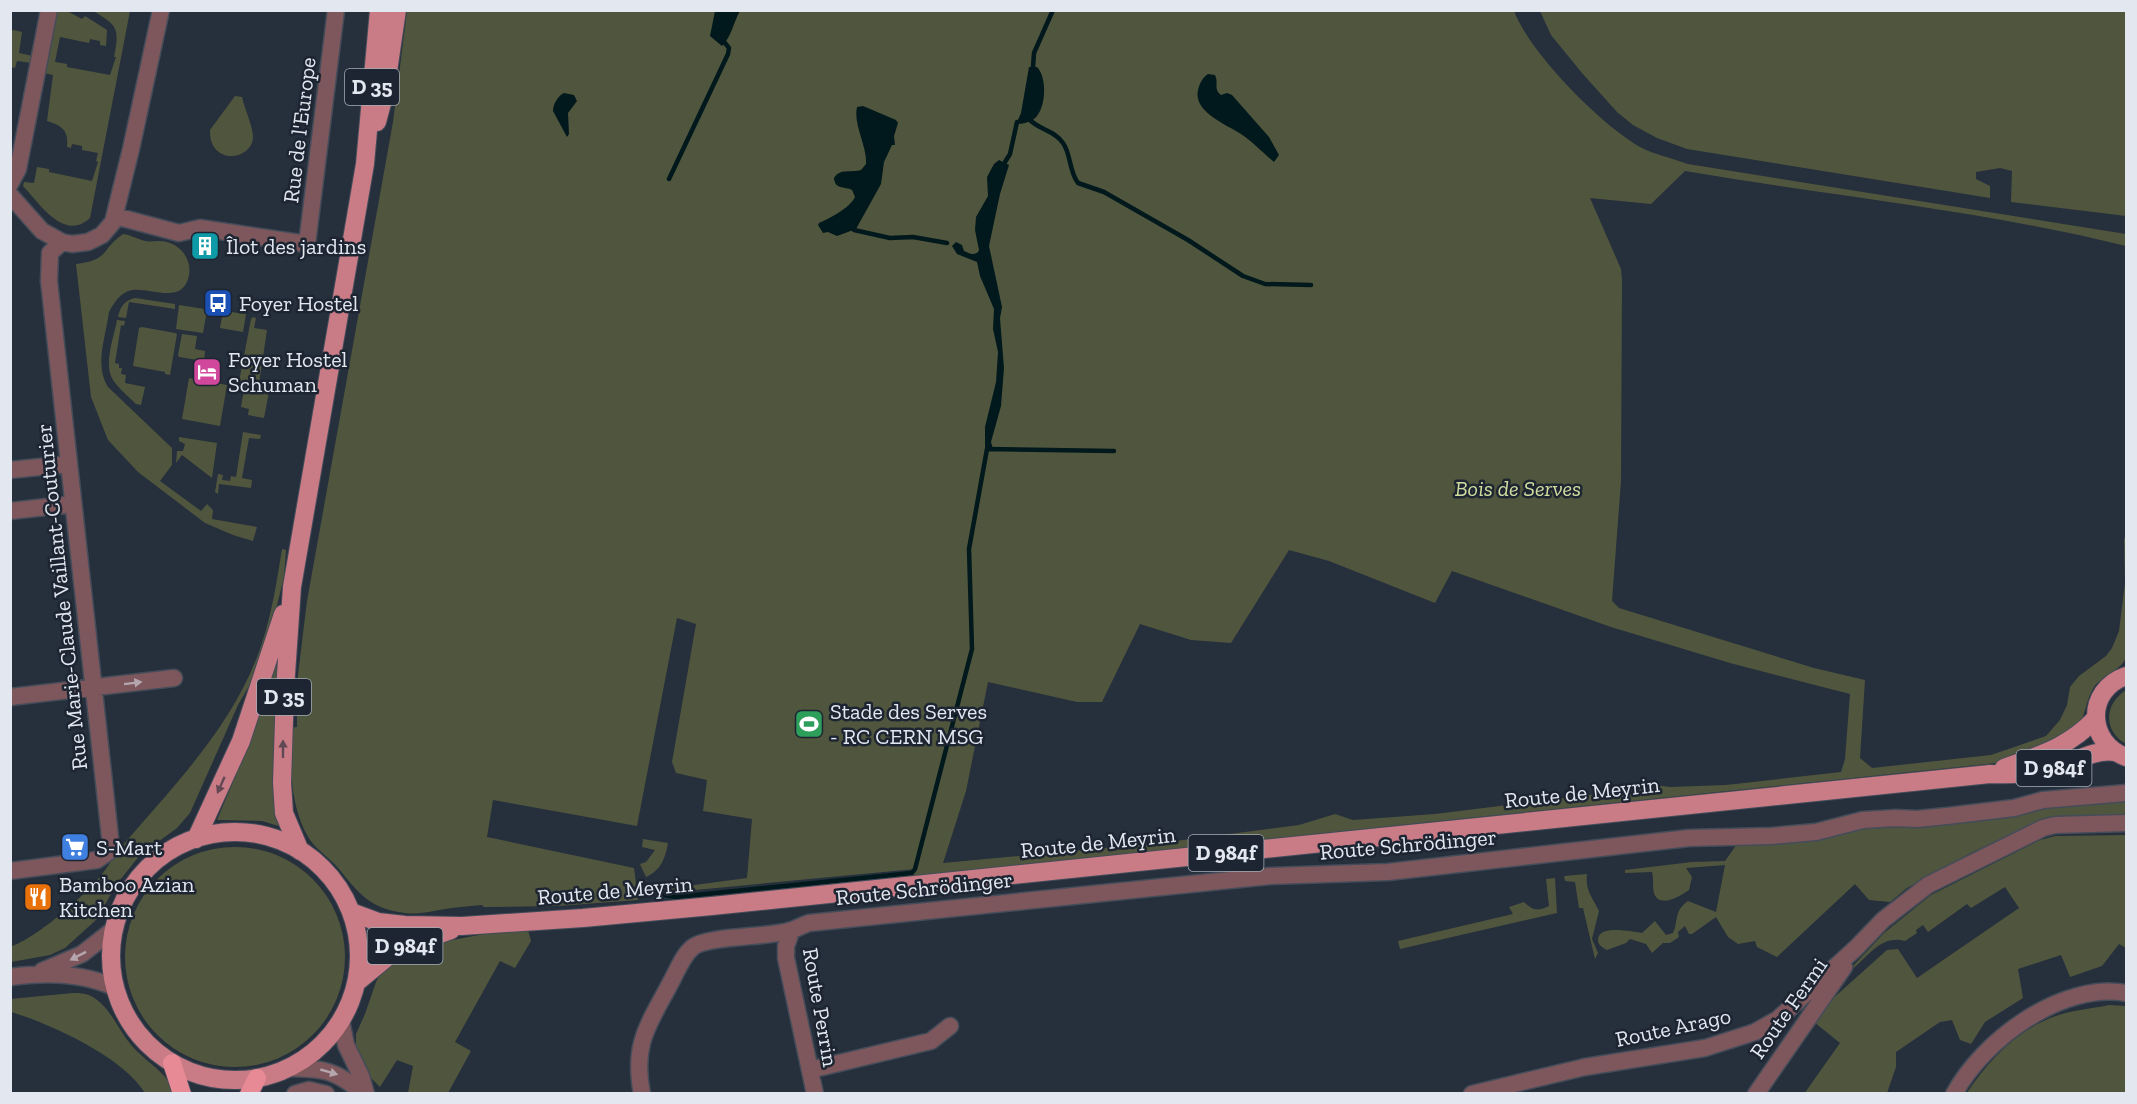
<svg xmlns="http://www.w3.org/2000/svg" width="2137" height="1104" viewBox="0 0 2137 1104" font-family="'Zilla Slab',serif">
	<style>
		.green { fill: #50563d; fill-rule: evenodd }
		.water { fill: #01191c }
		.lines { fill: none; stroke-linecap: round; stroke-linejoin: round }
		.stream { stroke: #01191c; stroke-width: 4.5 }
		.minor-casing { stroke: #444c59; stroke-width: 19 }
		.major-casing { stroke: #444c59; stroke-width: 20 }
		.highway-casing { stroke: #444c59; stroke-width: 20 }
		.minor { stroke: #7d575b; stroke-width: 16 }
		.major { stroke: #c97c86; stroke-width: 18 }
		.highway { stroke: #e78a96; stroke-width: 18 }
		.oneway { fill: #b5a6ad }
		.oneway2 { fill: #624854 }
		.labels { text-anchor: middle; stroke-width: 5; stroke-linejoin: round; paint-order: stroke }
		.shield { fill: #1d2532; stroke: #a7adb7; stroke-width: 1.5 }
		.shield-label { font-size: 21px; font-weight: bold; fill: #e2e7f0 }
		.street-label { font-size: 22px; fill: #e2e7f0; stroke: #1d2532 }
		.poi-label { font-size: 22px; fill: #e2e7f0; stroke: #1d2532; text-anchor: start }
		.park-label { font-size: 22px; font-style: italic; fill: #d0dd9e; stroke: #1d2532 }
	</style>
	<rect width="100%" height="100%" fill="#262f3c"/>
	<path class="green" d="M55 11H67L82 19 85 16 107 30 106 46 100 45V41L90 39 89 43 60 37 55 62 67 64V67L110 75 116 57H114C120 28 117 25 93 11H130L90 218C64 242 40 204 23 186L24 182 34 183 37 167 49 169V172L92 181 98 162 96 161 98 153 82 150V146L72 144 71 148 67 147C69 130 61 125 47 121L53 75 44 73Z
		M407 11H1514C1530 53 1600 124 1640 147 1655 155 1672 158 1688 164L2126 234V246C1981 210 1832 196 1685 171L1651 204 1590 198 1621 269 1622 280 1621 481 1612 601 1619 608 1814 668 1865 680 1860 758 1872 768 1991 755 2046 736 2060 720 2067 705 2070 687 2079 676 2106 656 2112 648 2119 631 2125 583 2124 539 2126 534V658C2120 671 2103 675 2094 687 2086 699 2086 714 2078 727L2016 759 1996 763 913 876 915 869 663 893 659 891 660 887 663 885 672 888 747 878 752 819 703 811 707 780 676 773 672 762 696 624 677 618 637 826 493 800 487 837 634 868 638 900 558 906 484 907 482 905C470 906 457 907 445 909 431 911 419 915 405 913 371 909 359 894 339 869 330 858 318 851 310 840 289 807 291 765 290 728L297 727V683L307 601 393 122ZM1289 550 1329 561 1435 603 1452 571 1611 627 1730 663 1850 694 1845 759 1841 772 1726 785 1670 787 1647 784 1630 790 1435 814 1353 820 1335 814 1299 825 1168 842 943 863 966 791 988 682 1077 702H1102L1140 624 1191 640 1231 643Z
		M1540 11H2126V216L2011 202 2012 171 2000 168 1976 172V179L1990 186V198L1687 149 1657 138 1633 125 1617 112 1582 73 1551 35Z
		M14 30 22 32 19 53 33 56 32 63 17 61 15 68 11 67 10 31Z
		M235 96 242 97C244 107 253 127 253 137 252 161 209 166 210 130Z
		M123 234C131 235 138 239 145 241 150 242 154 241 159 241 167 241 175 244 181 250 187 256 191 266 189 275 183 306 151 287 132 290 121 292 114 302 109 312 106 336 94 365 108 387L172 448V465L160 481 201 511 207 504 213 510 212 519 257 527 253 541 233 535 205 523 138 472 108 440 91 397 76 264C110 260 100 250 123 234Z
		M135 298 175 304V309L129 302 126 318 118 317C120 307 125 300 135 298Z
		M179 305 211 310V316H206L203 333 176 329Z
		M223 311 246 314 243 332 220 328Z
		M253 317 256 318 254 328 267 330 258 390 269 392 264 418 248 415 249 409 241 407 244 389 238 387 251 319Z
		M117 320 125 321 124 326 121 325 115 363 119 364V368H122L121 374 126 375 125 383 145 387 141 405 136 404C129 397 119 389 113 380 103 365 114 337 117 320Z
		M142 327 175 333 177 334 170 375 165 374V372L133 366 139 328Z
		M182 334 197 336 195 349 205 351 204 361 179 357 178 355Z
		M189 378 227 385 220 426 182 419Z
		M243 432 261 435 260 439 249 438 242 478 252 480 251 488 219 484 218 494 215 492 218 474 223 475 222 480 230 481 231 476 236 477Z
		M179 437 217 443 212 478 182 455 176 463 177 451H183L185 444 179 441Z
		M282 549 286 550 284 577 270 634 249 686 238 705 190 813 177 828 140 855 116 885 97 919 65 948 50 955 11 962 10 947C38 938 102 883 113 857 168 791 235 727 262 643 272 613 277 580 282 549Z
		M281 640 282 827 262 821 217 820 253 734Z
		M2126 690V744C2103 731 2104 704 2126 690Z
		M2126 801V814L2048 817 1969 854 1907 888 1890 902 1869 900 1855 884 1777 957 1757 947 1755 941 1738 944 1728 937 1716 917 1692 934H1689L1685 926 1678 932 1679 937 1670 943H1663L1652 953 1646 944 1630 939 1626 943 1607 950C1603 948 1598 945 1598 940 1598 924 1633 932 1642 933L1655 921 1666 935 1673 933C1679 920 1673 912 1688 901L1716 912 1725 865 1686 868 1692 877 1689 890C1681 896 1659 909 1654 893 1652 886 1654 879 1652 872L1625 873V870L1692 862 1725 861 1737 844 1757 842 1771 845 1790 842 1897 823 1904 827 1949 823 2054 804Z
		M2126 835V948L2119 944 2102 966 2070 977 2061 955 2018 969 2023 998 1985 1022 1971 1044 1960 1040 1952 1020 1940 1022 1896 1052V1067L1887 1093 1804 1094 1840 1043 1814 1022 1830 1001 1887 950 1898 949 1917 978 2019 908 2005 887 1971 908 1967 904 1928 932 1923 925 1916 930 1917 933 1905 941C1882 935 1870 954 1854 968L1853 966 1884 933 1931 895 2040 840 2055 836Z
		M643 839 668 843C665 859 661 870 646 877L640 864 646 862 655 850 642 847Z
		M125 957a110 110 0 1 1 220 0a110 110 0 1 1-220 0Z
		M1587 874C1585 890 1592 897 1599 911L1592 939 1598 953 1595 959 1583 908H1579L1575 882 1565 881 1564 876Z
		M1555 878 1557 913 1400 949 1398 941 1513 914 1509 907 1524 902C1533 911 1538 911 1549 906L1546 879Z
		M528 930 531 941 515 968 500 961 455 1042 471 1051 448 1093H408L413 1066 397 1060 380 1087 370 1077 364 1065 356 1047V1034L365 1014 376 982 387 962 416 948 448 941 489 933Z
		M73 993C79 993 85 993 91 996 111 1007 118 1030 132 1046 147 1063 167 1072 175 1093H145C123 1057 51 1024 11 1012L10 999Z
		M2109 1005 2126 1006V1093L1966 1094C1988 1061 2016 1031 2053 1017 2070 1010 2091 1009 2109 1005Z"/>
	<path class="water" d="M715 11H740C734 21 731 38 722 46L710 36Z
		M1029 67H1037C1047 77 1046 105 1037 116 1033 121 1027 123 1020 124L1017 122 1021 113Z
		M1208 74 1215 75C1219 83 1213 89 1221 95L1227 93 1232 95 1269 137 1279 155 1274 162C1263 153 1253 142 1241 134 1226 124 1193 112 1198 90 1200 83 1202 78 1208 74Z
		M564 93 574 95 577 101 568 113 569 134 567 137 553 111C553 104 558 96 564 93Z
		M863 106 896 120 898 123 894 136 895 145H892L884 162 881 184 856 229 837 236 828 232 823 233 818 225 819 223C830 218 850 208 855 197L852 190C844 186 835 190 834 178 840 168 851 173 861 170L866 164C867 145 853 125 857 107Z
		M999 160 1009 165 1000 194 989 246 1002 307 1000 318 1004 368 1001 406 991 442 993 449 985 448V427L996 382 998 352 993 329 994 309 980 276 977 262 957 254 952 246 956 242 962 245 964 251C969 253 973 256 978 252L979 250 975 230 976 217 988 196 987 177 994 164Z"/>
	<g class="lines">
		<path class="stream" d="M1033 67 1034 53 1053 10
			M1031 121C1041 130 1055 131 1063 143 1071 154 1069 171 1078 183L1104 192 1188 240 1243 276 1265 284 1311 285
			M1005 162 1010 154 1017 122
			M669 179 728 54 729 48 725 43
			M854 230 890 238 913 237 947 243
			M659 894 676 897 912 873 915 869 972 649 969 549 987 449 1114 451"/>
		<g class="minor-casing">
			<path id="minor" d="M10 184 18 169 49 10
				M10 195 42 231 62 242 72 244 88 242 102 235 113 222 131 149 161 10
				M115 216 179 233 200 228 307 244 336 10
				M10 470 69 464
				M10 511 73 504
				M10 697 174 678
				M10 871 97 860 107 853 111 846 49 281 50 253 62 242
				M792 930 786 946V958L815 1094
				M42 971 82 954 114 929
				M10 977C45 972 82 973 114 987
				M341 1020 346 1045 361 1076 366 1094
				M287 1068C325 1069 334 1069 364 1094
				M810 1070 931 1041 950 1026
				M295 1094 309 1090 326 1094
				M642 1094C632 1043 649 1024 671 982 677 971 683 955 693 947 709 935 770 938 792 930 798 928 803 925 809 923L1270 876 1388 872 1689 838 1771 836 1816 832 1863 820 1896 818 1917 819 1947 816 2014 808 2043 800 2126 793
				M1472 1094 1585 1067 1705 1048 1755 1032 1778 1019 1856 948 1883 920 1928 885 2043 828 2055 825 2126 823
				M1756 1094 1844 967
				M1954 1094C1984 1039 2062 982 2126 993"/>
		</g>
		<g class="major-casing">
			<path id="major" d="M377 122 385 92 397 10
				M2126 676C2085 690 2087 743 2126 757
				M2004 768C2040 755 2069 747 2096 718
				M111 956a124 124 0 1 1 248 0a124 124 0 1 1-248 0Z
				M196 839 241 741 283 614
				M300 851 284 813 282 783 285 689 292 587 365 164 379 10
				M351 912 378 922 405 925 462 926 583 918 712 906 1990 774C2011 775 2032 774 2052 769 2074 763 2092 749 2115 752
				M357 982 396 950 451 930"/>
		</g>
		<g class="highway-casing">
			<path id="highway" d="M172 1063 182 1094
				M249 1094 257 1078"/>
		</g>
		<use href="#minor" class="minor"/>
		<use href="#major" class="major"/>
		<use href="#highway" class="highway"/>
	</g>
	<defs><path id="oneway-solid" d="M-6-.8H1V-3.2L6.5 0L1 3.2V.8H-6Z" transform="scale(1.5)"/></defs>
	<g class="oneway">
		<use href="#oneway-solid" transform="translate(133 683) rotate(-7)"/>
		<use href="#oneway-solid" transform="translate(78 956) rotate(153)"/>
		<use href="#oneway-solid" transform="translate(329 1072) rotate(16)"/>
	</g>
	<g class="oneway2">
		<use href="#oneway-solid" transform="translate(283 749) rotate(-90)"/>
		<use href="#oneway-solid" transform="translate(221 785) rotate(114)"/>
	</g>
	<defs>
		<g id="building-square" transform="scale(1.5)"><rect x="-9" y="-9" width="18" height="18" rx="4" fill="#0f9aa8" stroke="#1d2532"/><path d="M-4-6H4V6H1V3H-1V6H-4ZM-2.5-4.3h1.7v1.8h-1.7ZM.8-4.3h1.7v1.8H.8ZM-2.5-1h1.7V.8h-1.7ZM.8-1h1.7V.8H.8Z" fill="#fff"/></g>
		<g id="bus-square" transform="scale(1.5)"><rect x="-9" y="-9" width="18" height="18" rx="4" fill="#1a4fb4" stroke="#1d2532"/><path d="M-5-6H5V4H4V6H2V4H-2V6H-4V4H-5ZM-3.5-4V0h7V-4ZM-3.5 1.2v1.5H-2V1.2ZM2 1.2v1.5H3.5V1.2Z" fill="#fff"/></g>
		<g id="hotel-square" transform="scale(1.5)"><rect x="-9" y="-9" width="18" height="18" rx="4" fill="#d1479c" stroke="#1d2532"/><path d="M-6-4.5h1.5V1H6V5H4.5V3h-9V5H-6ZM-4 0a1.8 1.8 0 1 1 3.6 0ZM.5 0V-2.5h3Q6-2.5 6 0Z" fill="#fff"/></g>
		<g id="stadium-square" transform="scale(1.5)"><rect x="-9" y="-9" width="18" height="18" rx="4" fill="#2e9e5b" stroke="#1d2532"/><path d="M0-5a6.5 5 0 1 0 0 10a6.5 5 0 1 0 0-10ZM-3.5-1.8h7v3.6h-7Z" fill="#fff"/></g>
		<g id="supermarket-square" transform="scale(1.5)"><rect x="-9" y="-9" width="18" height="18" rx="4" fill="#3f7fe0" stroke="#1d2532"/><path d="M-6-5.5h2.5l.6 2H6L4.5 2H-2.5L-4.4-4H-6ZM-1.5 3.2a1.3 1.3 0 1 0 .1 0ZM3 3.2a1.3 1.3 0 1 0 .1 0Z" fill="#fff"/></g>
		<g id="restaurant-square" transform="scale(1.5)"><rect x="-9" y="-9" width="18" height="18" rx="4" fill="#e8710a" stroke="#1d2532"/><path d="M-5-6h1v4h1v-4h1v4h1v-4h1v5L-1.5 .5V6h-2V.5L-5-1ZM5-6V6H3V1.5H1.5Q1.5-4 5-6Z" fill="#fff"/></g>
	</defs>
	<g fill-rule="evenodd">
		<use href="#building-square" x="205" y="246"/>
		<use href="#bus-square" x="218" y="303"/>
		<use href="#hotel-square" x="207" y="372"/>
		<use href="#stadium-square" x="809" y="724"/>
		<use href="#supermarket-square" x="75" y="847"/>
		<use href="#restaurant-square" x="38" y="897"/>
	</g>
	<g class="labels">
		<g class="shield">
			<rect x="345" y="69" width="54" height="36" rx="4.5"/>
			<rect x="257" y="679" width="54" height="36" rx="4.5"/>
			<rect x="2016.5" y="750" width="75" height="36" rx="4.5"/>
			<rect x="1188.5" y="835" width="75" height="36" rx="4.5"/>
			<rect x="367.5" y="928" width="75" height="36" rx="4.5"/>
		</g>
		<g class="shield-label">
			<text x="372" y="94">D 35</text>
			<text x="284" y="704">D 35</text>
			<text x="2054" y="775">D 984f</text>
			<text x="1226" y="860">D 984f</text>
			<text x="405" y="953">D 984f</text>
		</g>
		<g class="street-label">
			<text transform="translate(299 130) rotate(-83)" y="8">Rue de l'Europe</text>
			<text transform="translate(61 597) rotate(-96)" y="8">Rue Marie-Claude Vaillant-Couturier</text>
			<text transform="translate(1582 792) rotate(-6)" y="8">Route de Meyrin</text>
			<text transform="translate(1098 842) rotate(-6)" y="8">Route de Meyrin</text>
			<text transform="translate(1408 844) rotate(-5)" y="8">Route Schrödinger</text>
			<text transform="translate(924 888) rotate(-6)" y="8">Route Schrödinger</text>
			<text transform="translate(615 890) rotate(-5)" y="8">Route de Meyrin</text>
			<text transform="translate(821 1007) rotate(80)" y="8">Route Perrin</text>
			<text transform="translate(1788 1008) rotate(-55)" y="8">Route Fermi</text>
			<text transform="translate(1673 1027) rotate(-12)" y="8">Route Arago</text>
		</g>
		<g class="poi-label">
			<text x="226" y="254">Îlot des jardins</text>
			<text x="239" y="311">Foyer Hostel</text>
			<text x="228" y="367">Foyer Hostel<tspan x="228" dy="25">Schuman</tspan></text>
			<text x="830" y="719">Stade des Serves<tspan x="830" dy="25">- RC CERN MSG</tspan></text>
			<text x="96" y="855">S-Mart</text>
			<text x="59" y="892">Bamboo Azian<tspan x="59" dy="25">Kitchen</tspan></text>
		</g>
		<g class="park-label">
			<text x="1518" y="496">Bois de Serves</text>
		</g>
	</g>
	<rect width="2137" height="1104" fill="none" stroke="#e2e7f0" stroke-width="24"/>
</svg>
